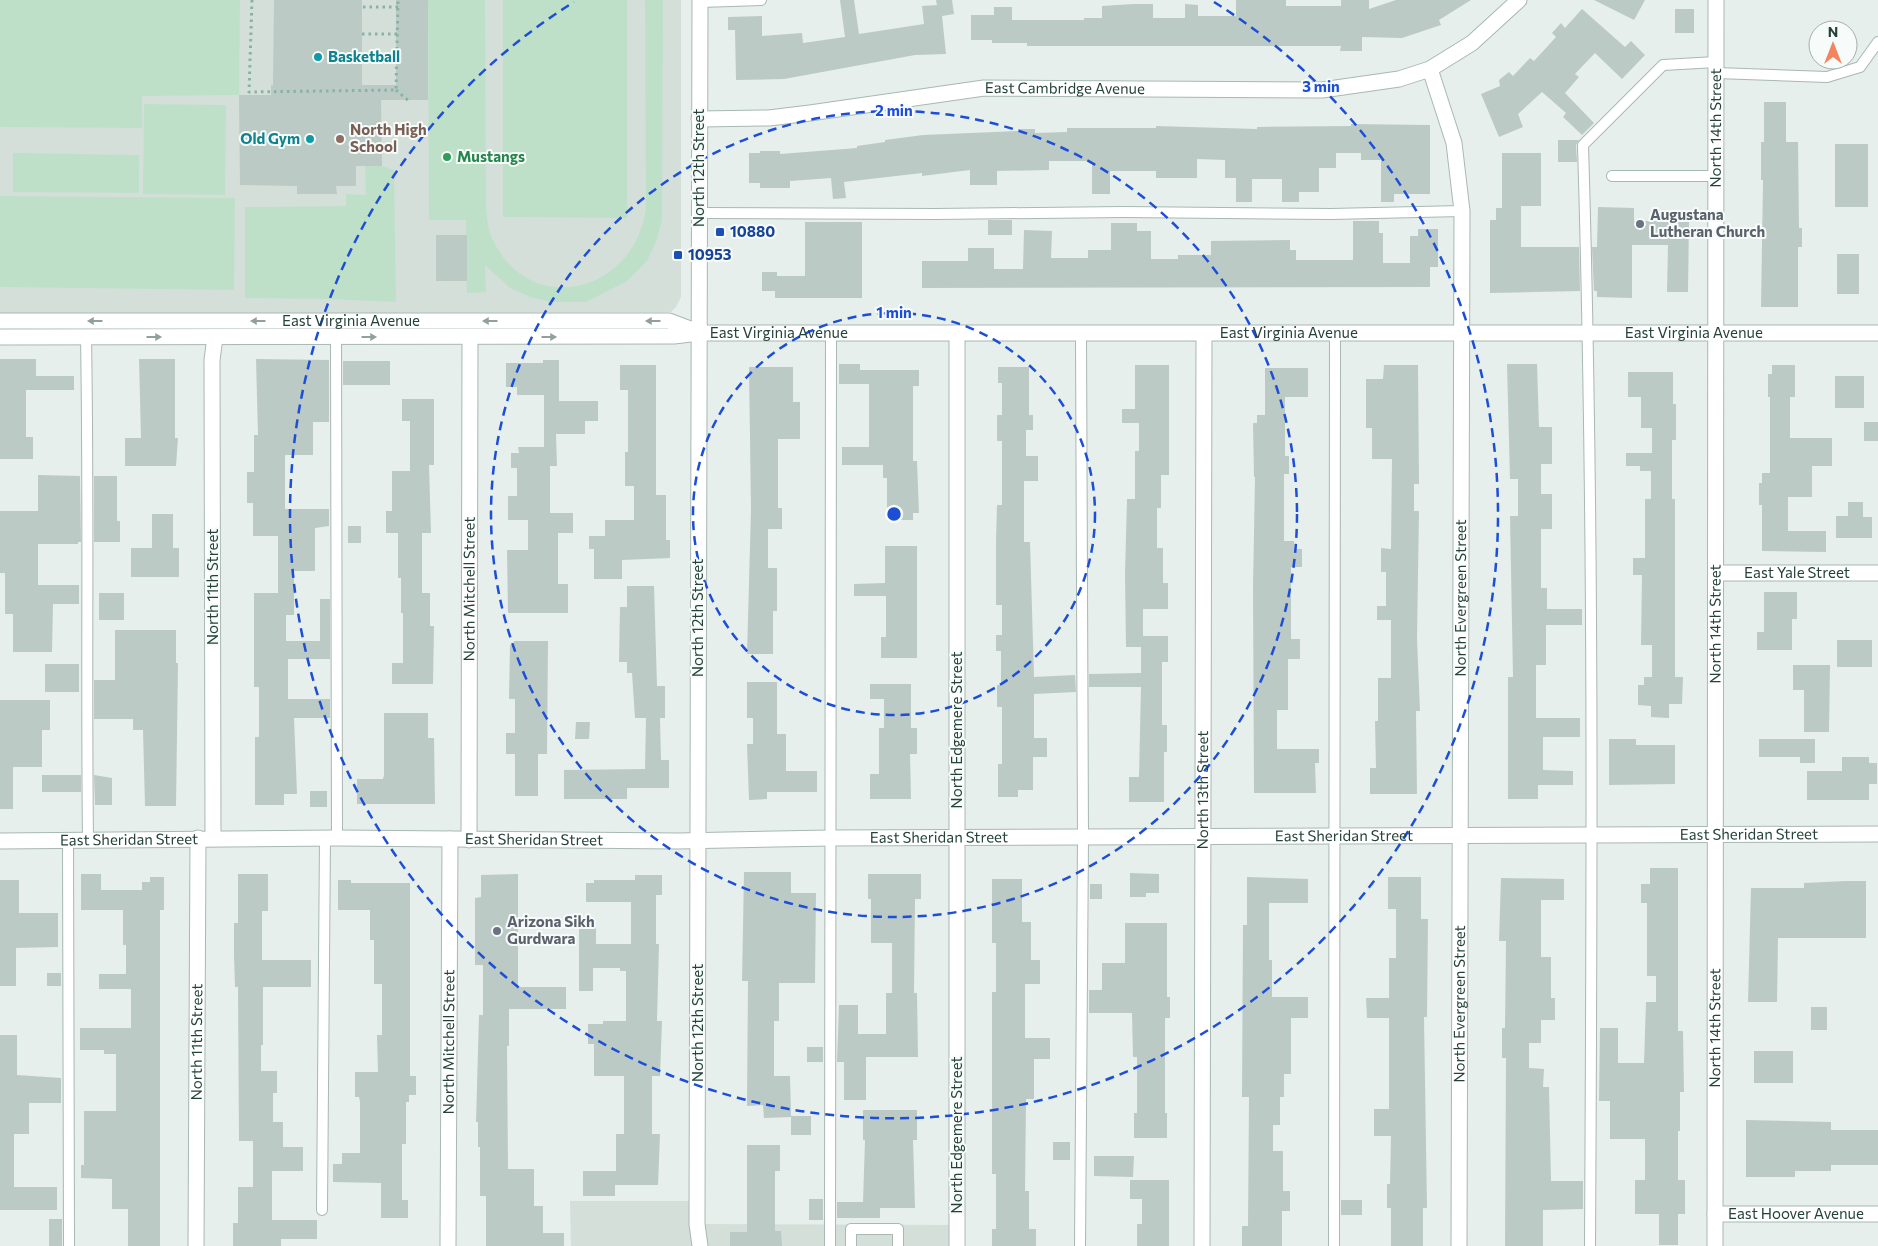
<svg xmlns="http://www.w3.org/2000/svg" width="1878" height="1246" viewBox="0 0 1878 1246" font-family="Commissioner,sans-serif">
	<style>
		.built { fill: #d4dfda }
		.green { fill: #bfe0c8 }
		.building { fill: #bbcac4 }
		.lines { fill: none; stroke-linecap: round; stroke-linejoin: round }
		.service-casing { stroke: #a8b8b2; stroke-width: 12 }
		.minor-casing { stroke: #a8b8b2; stroke-width: 17 }
		.tertiary-casing { stroke: #a8b8b2; stroke-width: 17 }
		.path { stroke: #86b3a5; stroke-width: 3; stroke-dasharray: 2.5 4; stroke-linecap: butt }
		.service { stroke: #fff; stroke-width: 10 }
		.minor { stroke: #fff; stroke-width: 15 }
		.tertiary { stroke: #fff; stroke-width: 15 }
		.oneway { fill: #92a09c }
		.ring { fill: none; stroke: #1d4ed8; stroke-width: 2.5; stroke-dasharray: 9 6 }
		.culture-dot { fill: #0f9aa8; stroke: #f7fbf9; stroke-width: 2 }
		.education-dot { fill: #8d6e63; stroke: #f7fbf9; stroke-width: 2 }
		.leisure-dot { fill: #2e9e5b; stroke: #f7fbf9; stroke-width: 2 }
		.worship-dot { fill: #6b7280; stroke: #f7fbf9; stroke-width: 2 }
		.transit-dot { fill: #1a4fb4; stroke: #f7fbf9; stroke-width: 2 }
		.labels { text-anchor: middle; stroke-width: 4; stroke-linejoin: round; paint-order: stroke }
		.culture-label { font-size: 15px; font-weight: bold; fill: #0d838f; stroke: #f7fbf9; text-anchor: start }
		.street-label { font-size: 15px; fill: #24423a; stroke: #f7fbf9 }
		.education-label { font-size: 15px; font-weight: bold; fill: #785e54; stroke: #f7fbf9; text-anchor: start }
		.leisure-label { font-size: 15px; font-weight: bold; fill: #27864d; stroke: #f7fbf9; text-anchor: start }
		.worship-label { font-size: 15px; font-weight: bold; fill: #5b616d; stroke: #f7fbf9; text-anchor: start }
		.transit-label { font-size: 15px; font-weight: bold; fill: #164399; stroke: #f7fbf9; text-anchor: start }
		.centre { fill: #1d4ed8; stroke: #f7fbf9; stroke-width: 2.5 }
		.ring-label { font-size: 15px; text-anchor: middle; font-weight: bold; fill: #1d4ed8; stroke: #f7fbf9; stroke-width: 4; stroke-linejoin: round; paint-order: stroke }
	</style>
	<rect width="100%" height="100%" fill="#e6efeb"/>
	<path class="built" d="M0 0H681V297L676 307 671 312 0 314Z
		M570 1201H697V1224L957 1225V1246H571Z"/>
	<path class="green" d="M0 0H240L239 95 142 96V128L0 127Z
		M428 0H485L486 206C487 217 488 230 493 240 530 319 636 293 646 207L645 0H663L662 220 656 242 647 261 627 281 586 302H551L530 297 510 288 485 265 486 292 467 293 466 220H429Z
		M503 0H627V218L503 217Z
		M144 104 226 105 225 195 143 194Z
		M13 153 139 155V193L13 192Z
		M365 166H382L394 170 396 302 328 299 245 298V207L346 206V194L366 195Z
		M0 196 235 198 234 290 0 287Z"/>
	<path class="building" d="M274 0H362V85H396V0H428V100H381L382 166H356V186H336L337 194H297V186L240 185 239 95H271V85H273Z
		M840 0H854L859 34 924 24 922 6 937 5 936 0H952L954 14 942 16 946 54 915 55 784 79 736 80 735 30H728V17L762 16V36L802 33 803 43 845 37Z
		M1236 0H1286V6H1341V0H1369V9L1396 0H1471L1439 20 1441 25 1402 38 1362 37V51H1340L1341 46H1027V43H992V40H971V15H994V7H1012V20H1084V18H1102V6L1133 4H1153V18H1185V4L1198 5V16H1236Z
		M1594 0H1645L1634 20Z
		M1582 9 1625 47 1631 41 1645 55 1622 79 1595 53 1575 74 1579 77 1565 93 1594 123 1582 135 1563 117 1566 113 1542 92 1518 114 1523 127 1499 137 1481 94 1500 86 1499 80 1509 72 1513 76 1530 58 1534 61 1556 37 1552 33 1561 23 1565 28Z
		M1675 9H1694V33H1675Z
		M1764 102H1786V142H1798L1799 228H1802V247H1798V307H1761L1763 180H1761V142H1764Z
		M1351 124 1430 125V194H1394V202H1381V160H1361V153H1336V168H1319V192H1299V202H1282V179H1252V202H1236V178H1225V160L1197 159V178H1156V171H1110V194H1092V161H1049V170L997 171V185H970V170L922 176V173L844 182 846 198 833 199 831 178 790 181V188H760V183H749V153H760V151H780V154L857 148V146L885 142V140L923 135 1018 131V129H1035V133L1067 132V128H1156V126L1257 129V127L1351 126Z
		M1558 140H1579L1576 145 1577 162H1558Z
		M1835 144H1868V207H1835Z
		M1502 153H1541V206H1521V247H1579L1580 291 1490 293V220H1496V208H1502Z
		M1598 207 1634 208V221H1689L1688 292H1667L1668 245H1632V298L1597 297V291H1594L1592 247H1597Z
		M988 220H1012V235H988Z
		M1353 221H1379V233H1383V263H1410V236H1418V229H1438V267H1430V287L922 288V261H968V248H994V269H1023L1024 230 1052 231 1051 258H1088V250H1111V223H1137V231H1151V259H1178V255H1211V241L1290 240V250H1296V260H1353Z
		M805 222H862V298H775V291H762V272H777V276H805Z
		M436 235H467V281H436Z
		M1837 254H1859V294H1837Z
		M0 359H36V376H74V390H26V437H33V459H0Z
		M139 359H175V438H178L176 466H125V438H141Z
		M256 359 329 360V422H313V455H285V509H329V526L315 528V571H294V615H286V641H320V599H330V659H288V699H330V718H294L297 794H284V805H255V737H259V687H254V593H278V536H253V503H247V472H254V435H258Z
		M543 360H559V401H598V421H585V434H556L557 466H550V513H573V533H558V584H568V613H508L507 550H528V520H508V496H517V468H511V453H519L518 447H544V395H517V387H506V363H543Z
		M343 361H390V385H343Z
		M839 364H860V370H919V386H913V461H917L919 513H913V520H887V478H883V465H842V447H869V384H839Z
		M1507 364H1537L1539 427H1552V464H1541V494H1552V529H1541V588H1547V609H1582V625H1546V665H1536V718H1580V737H1543V770L1573 771V785H1538V799H1508V677H1513L1510 516H1518V479H1510Z
		M620 365H656V495H666V540H670V558L622 560V579H594V549H589V536H605V520H634V486H625V452H628V390H620Z
		M1135 365H1169V475H1161V508H1157V548H1163V583H1168V609H1143V636H1168V662H1162V725H1167V752H1164V802H1129V777H1139L1141 687H1089V674L1141 673V647H1126L1125 574 1127 499H1135V451H1139V423H1122V409H1135Z
		M1384 365H1418L1419 484H1414V511H1419L1417 639 1420 711H1416L1417 794H1370V768H1376L1375 721H1378V678H1391V620H1377V606H1386V572H1381V548L1391 549 1392 459H1372V428H1366V379H1383Z
		M1772 365H1795V397H1790V438H1832V466H1812V497H1788V531H1826V552L1762 551V505H1759V483H1762V473H1770V397H1768V374H1772Z
		M749 367H793V402H800V439H778V508H782V529H768V568H777V611H773V654H747L751 510Z
		M998 367H1029V415H1033V430H1026V456H1038V481H1024V542H1030L1034 677 1075 675 1076 692 1034 694V738H1047V757H1033V790H1018V797H998V764H1002V707H997V685H1001V651H996V635H1002V605H996V542L997 505H1002V441H997V415H1002V383H998Z
		M1265 368H1308V397H1285V456H1289V474H1284V541H1294V549H1302V567H1291V639H1300V659H1288V710H1277V749H1319V763H1315L1316 793H1254L1253 588 1255 477H1254L1253 423H1257V415H1265Z
		M1628 372H1673V404H1676V440H1672V499H1675V677H1683L1682 704H1669V718L1651 717V706L1638 705V685H1644V677H1652V645H1641L1642 575H1633V558H1645V499H1651V471H1640V466H1626V453H1652V428H1641V397H1628Z
		M1835 376H1864V408H1835Z
		M402 399H434V465H429L431 533H422V593H430V626H434L433 684H392V663H403V613H401V578H398V533H386V511H392V471H410V421H402Z
		M1864 422H1878V441H1864Z
		M38 475 80 476 81 542H78V544H38V585H79V604H53L52 652H13V614H5V573H0V511H38Z
		M94 476H117V521H120V542H94Z
		M1848 502H1863V517H1872V538H1836V516H1848Z
		M152 514H173V548H179V577H131V548H152Z
		M348 526H361V543H348Z
		M885 546H917V658H881V637H886V596H854V584L885 583Z
		M627 586H654L657 686H665V718H660L661 760H669V788H627V799H564V770L645 769 646 718H635L632 673H627V662H619L620 607H627Z
		M1764 592H1797V619H1792V650H1757V632H1764Z
		M99 593H124V620H99Z
		M115 630H176V663H178L176 806H145L143 730H133V719H94V680H115Z
		M1837 640H1872V667H1837Z
		M514 641H548L547 754H538V796H515V754H506V733H515V699H509L510 645H514Z
		M45 664H79V692H45Z
		M1793 665H1830L1829 732H1804V690H1793Z
		M747 682H777V734H786V771H817V792H767V799L749 800 747 744H753V718H747Z
		M870 684H911V728H917V754H910L911 799H870V774H879V728H884V699H870Z
		M0 700H50V730H42V767H13V809H0Z
		M384 713H428V738H434L435 804H357V779H383L384 775Z
		M576 722H590L589 739H575Z
		M1609 739H1636V745H1675V784L1609 785Z
		M1759 739H1815V763H1800V757H1759Z
		M1842 757H1869V763H1877V784H1869V800H1807V771H1842Z
		M42 775H81V792H42Z
		M94 775 112 778V805H95Z
		M310 791H327V807H310Z
		M1650 868H1678V1031H1683L1684 1092H1680V1131H1678V1180H1685V1214H1678V1245H1659V1214H1635V1180H1645V1139H1610V1101H1599L1600 1028H1618V1063H1644L1646 1002H1656V976H1647V903H1641V884H1650Z
		M744 872H791V893H816L815 983H779V1021H774V1076H790L791 1116H811V1135H791V1117L764 1118 763 1105 747 1106 748 981H742Z
		M1130 873 1159 874V893H1146V897H1130Z
		M81 874H101V890H142V882H150V877H164V910H160V1246H128V1209H112V1179L81 1178V1165H84V1111H116V1054H104V1050H80V1028H131V989H99V974H126V945H123V910H81Z
		M238 874H268V911H262V960H311V987H263V1045H261V1071H277V1093H273V1122H283V1147H303V1171H272V1220H317V1239H281V1246H233V1223H238V1187H253V1141H239L238 987H235L234 955V923H238Z
		M518 874V987H566V1009H509V1046H507L508 1169H534V1206H543V1233H564V1246H486V1196H480V1147H478V1122H476L479 1015H483V965H475V898L481 897V875Z
		M868 874H921V899H915L914 993H917L918 1057H866V1100H844V1062H837L839 1005H858V1034H886V993H892V943H871V899H868Z
		M635 875H662V895H656V944H659L657 1021H662L660 1076H652V1134H660L658 1185H615V1196H583V1171H616V1134H624V1076H594V1044H588V1024H603V1021H626V971H620V968H593V991H579V923H596V944H631V902H586V883H594V880H635Z
		M1247 877 1308 879V903H1269V960H1272V997H1308V1018H1291V1074H1284V1097H1280V1125H1273V1151H1283V1191H1290V1211H1282V1246H1242V1226H1248L1249 1097H1242L1243 925H1247Z
		M1388 877H1421V919H1428L1427 1017H1424L1427 1208H1423V1246H1391V1208H1387V1184H1390L1391 1136H1374V1109H1389V1018H1367L1366 998H1389V958H1396V909H1388Z
		M1501 878 1564 879V900H1541V957H1551V998H1555V1020H1541V1043H1529V1068L1544 1069 1543 1087H1549L1551 1181H1583V1209L1543 1210V1246H1505L1506 1058H1502V1028H1505L1506 941H1499Z
		M992 879H1022V922H1031V960H1040V984H1025V1038H1050V1059H1034V1099H1026L1025 1191H1029V1229H1036V1246H992V1229H996V1174H992V992H996V943H992Z
		M0 880H19V913H58V947L16 948V986H0Z
		M338 880H351V883H410V1076H416V1095H409V1102H406V1144H402V1200H408V1218H381V1183L333 1182V1164H342V1153H360V1102L359 1097H355V1072H378L377 1035H382V984H374V940H370V910H338Z
		M1846 881H1866V938H1778L1777 1002H1748L1751 888H1804V883Z
		M1090 884H1102V899H1090Z
		M1125 923H1167V997H1170V1018H1165V1113H1167V1138H1134V1113H1137V1057H1133L1132 1013H1089V990H1102V963H1125Z
		M47 973H61V986H47Z
		M1811 1007H1827V1030H1811Z
		M0 1035H17V1075L61 1078V1103H29V1134H14V1187H57V1210H0Z
		M807 1047H823V1062H807Z
		M1754 1051H1793V1083H1754Z
		M863 1110H917V1140H913L915 1208H880V1218H837V1202H863L865 1140H863Z
		M1746 1120 1831 1122V1130H1878V1165H1831V1171H1795V1177H1746Z
		M1053 1142H1070V1160H1053Z
		M747 1145H780V1171H775V1231H781L782 1246H730V1232H747Z
		M1094 1156H1134L1133 1177 1094 1176Z
		M1130 1180H1169V1246H1137V1224H1142V1199H1130Z
		M809 1199H823V1220H809Z
		M1341 1200H1362V1215H1341Z
		M49 1219H62V1246H49Z"/>
	<g class="lines">
		<g class="service-casing">
			<path id="service" d="M700 2 761 0
				M1716 73 1827 77 1860 67 1878 42
				M1612 176H1716
				M699 213 935 214 1124 212 1331 214 1462 211
				M86 337C89 505 86 672 88 840
				M336 337 337 838
				M68 840 69 1246
				M322 1210 325 838
				M830 1246 831 333
				M851 1246V1229H898V1246
				M1080 1246 1083 838 1081 334
				M1334 1246 1335 334
				M1590 1246C1592 879 1594 512 1583 145L1663 65 1716 62"/>
		</g>
		<g class="minor-casing">
			<g id="minor">
				<path id="s1" d="M699 119 769 118 810 113 984 88 1322 90 1399 79 1430 69"/>
				<path id="s2" d="M1716 573H1878"/>
				<path d="M213 838 212 360 215 337"/>
				<path id="s3" d="M469 840 470 337"/>
				<path id="s4" d="M0 841 337 838 678 841 831 838 1878 834"/>
				<path id="s5" d="M1715 1214H1878"/>
				<path id="s6" d="M196 1246 198 838"/>
				<path id="s7" d="M448 1246 450 839"/>
				<path d="M957 1246V333"/>
				<path id="s8" d="M1202 1246 1204 334"/>
				<path id="s9" d="M1459 1246 1462 211 1454 143 1430 69 1472 43 1519 0"/>
				<path id="s10" d="M1715 1246 1716 0"/>
			</g>
		</g>
		<g class="tertiary-casing">
			<g id="tertiary">
				<path d="M700 0 697 1224 700 1246"/>
				<path id="s11" d="M0 321H669L698 332"/>
				<path id="s12" d="M0 337 674 336 699 333H1878"/>
			</g>
		</g>
		<path class="path" d="M252 0 249 92 396 90 398 0
			M363 7H398
			M362 34H398
			M396 90 410 102"/>
		<use href="#service" class="service"/>
		<use href="#minor" class="minor"/>
		<use href="#tertiary" class="tertiary"/>
	</g>
	<defs><path id="oneway-solid" d="M-6-.8H1V-3.2L6.5 0L1 3.2V.8H-6Z" transform="scale(1.25)"/></defs>
	<g class="oneway">
		<use href="#oneway-solid" transform="translate(95 321) rotate(-180)"/>
		<use href="#oneway-solid" transform="translate(258 321) rotate(-180)"/>
		<use href="#oneway-solid" transform="translate(490 321) rotate(-180)"/>
		<use href="#oneway-solid" transform="translate(653 321) rotate(-180)"/>
		<use href="#oneway-solid" transform="translate(154 337)"/>
		<use href="#oneway-solid" transform="translate(369 337)"/>
		<use href="#oneway-solid" transform="translate(549 337)"/>
	</g>
	<g class="ring">
		<circle cx="894" cy="514" r="201"/>
		<circle cx="894" cy="514" r="403"/>
		<path d="M1214 2A604 604 0 1 1 574 2"/>
	</g>
	<g class="culture-dot">
		<circle cx="318" cy="57" r="5"/>
		<circle cx="310" cy="139" r="5"/>
	</g>
	<circle class="education-dot" cx="340" cy="139" r="5"/>
	<circle class="leisure-dot" cx="447" cy="157" r="5"/>
	<g class="worship-dot">
		<circle cx="1640" cy="224" r="5"/>
		<circle cx="497" cy="931" r="5"/>
	</g>
	<g class="transit-dot">
		<rect x="715" y="227" width="10" height="10" rx="2.5"/>
		<rect x="673" y="250" width="10" height="10" rx="2.5"/>
	</g>
	<g class="labels">
		<g class="culture-label">
			<text x="328" y="62">Basketball</text>
			<text x="300" y="144" text-anchor="end">Old Gym</text>
		</g>
		<g class="street-label">
			<text dy="5" stroke="none"><textPath href="#s1" startOffset="368">East Cambridge Avenue</textPath></text>
			<text dy="5" stroke="none"><textPath href="#s10" startOffset="1118">North 14th Street</textPath></text>
			<text transform="translate(699 168) rotate(-90)" y="5">North 12th Street</text>
			<text dy="5" stroke="none"><textPath href="#s11" startOffset="351">East Virginia Avenue</textPath></text>
			<text dy="5" stroke="none"><textPath href="#s12" startOffset="779">East Virginia Avenue</textPath></text>
			<text dy="5" stroke="none"><textPath href="#s12" startOffset="1694">East Virginia Avenue</textPath></text>
			<text dy="5" stroke="none"><textPath href="#s12" startOffset="1289">East Virginia Avenue</textPath></text>
			<text dy="5" stroke="none"><textPath href="#s2" startOffset="81">East Yale Street</textPath></text>
			<text transform="translate(213 587) rotate(-90)" y="5">North 11th Street</text>
			<text dy="5" stroke="none"><textPath href="#s3" startOffset="251">North Mitchell Street</textPath></text>
			<text dy="5" stroke="none"><textPath href="#s9" startOffset="648">North Evergreen Street</textPath></text>
			<text transform="translate(698 618) rotate(-90)" y="5">North 12th Street</text>
			<text dy="5" stroke="none"><textPath href="#s10" startOffset="622">North 14th Street</textPath></text>
			<text transform="translate(957 730) rotate(-90)" y="5">North Edgemere Street</text>
			<text dy="5" stroke="none"><textPath href="#s8" startOffset="456">North 13th Street</textPath></text>
			<text dy="5" stroke="none"><textPath href="#s4" startOffset="1749">East Sheridan Street</textPath></text>
			<text dy="5" stroke="none"><textPath href="#s4" startOffset="1344">East Sheridan Street</textPath></text>
			<text dy="5" stroke="none"><textPath href="#s4" startOffset="939">East Sheridan Street</textPath></text>
			<text dy="5" stroke="none"><textPath href="#s4" startOffset="129">East Sheridan Street</textPath></text>
			<text dy="5" stroke="none"><textPath href="#s4" startOffset="534">East Sheridan Street</textPath></text>
			<text dy="5" stroke="none"><textPath href="#s9" startOffset="242">North Evergreen Street</textPath></text>
			<text transform="translate(698 1023) rotate(-90)" y="5">North 12th Street</text>
			<text dy="5" stroke="none"><textPath href="#s10" startOffset="218">North 14th Street</textPath></text>
			<text dy="5" stroke="none"><textPath href="#s6" startOffset="204">North 11th Street</textPath></text>
			<text dy="5" stroke="none"><textPath href="#s7" startOffset="204">North Mitchell Street</textPath></text>
			<text transform="translate(957 1135) rotate(-90)" y="5">North Edgemere Street</text>
			<text dy="5" stroke="none"><textPath href="#s5" startOffset="81">East Hoover Avenue</textPath></text>
		</g>
		<g class="education-label">
			<text x="350" y="135">North High<tspan x="350" dy="17">School</tspan></text>
		</g>
		<g class="leisure-label">
			<text x="457" y="162">Mustangs</text>
		</g>
		<g class="worship-label">
			<text x="1650" y="220">Augustana<tspan x="1650" dy="17">Lutheran Church</tspan></text>
			<text x="507" y="927">Arizona Sikh<tspan x="507" dy="17">Gurdwara</tspan></text>
		</g>
		<g class="transit-label">
			<text x="730" y="237">10880</text>
			<text x="688" y="260">10953</text>
		</g>
	</g>
	<circle cx="894" cy="514" r="8" class="centre"/>
	<g class="ring-label">
		<text x="1321" y="92">3 min</text>
		<text x="894" y="116">2 min</text>
		<text x="894" y="318">1 min</text>
	</g>
	<g transform="translate(1833 45)"><circle r="24" fill="#f7fbf9" stroke="#a3b1ad"/>
	<path d="M0-4L9 19L0 12L-9 19Z" fill="#f4845f"/>
	<text y="-8" font-size="14" font-weight="bold" text-anchor="middle" fill="#24423a">N</text>
	</g>
</svg>
